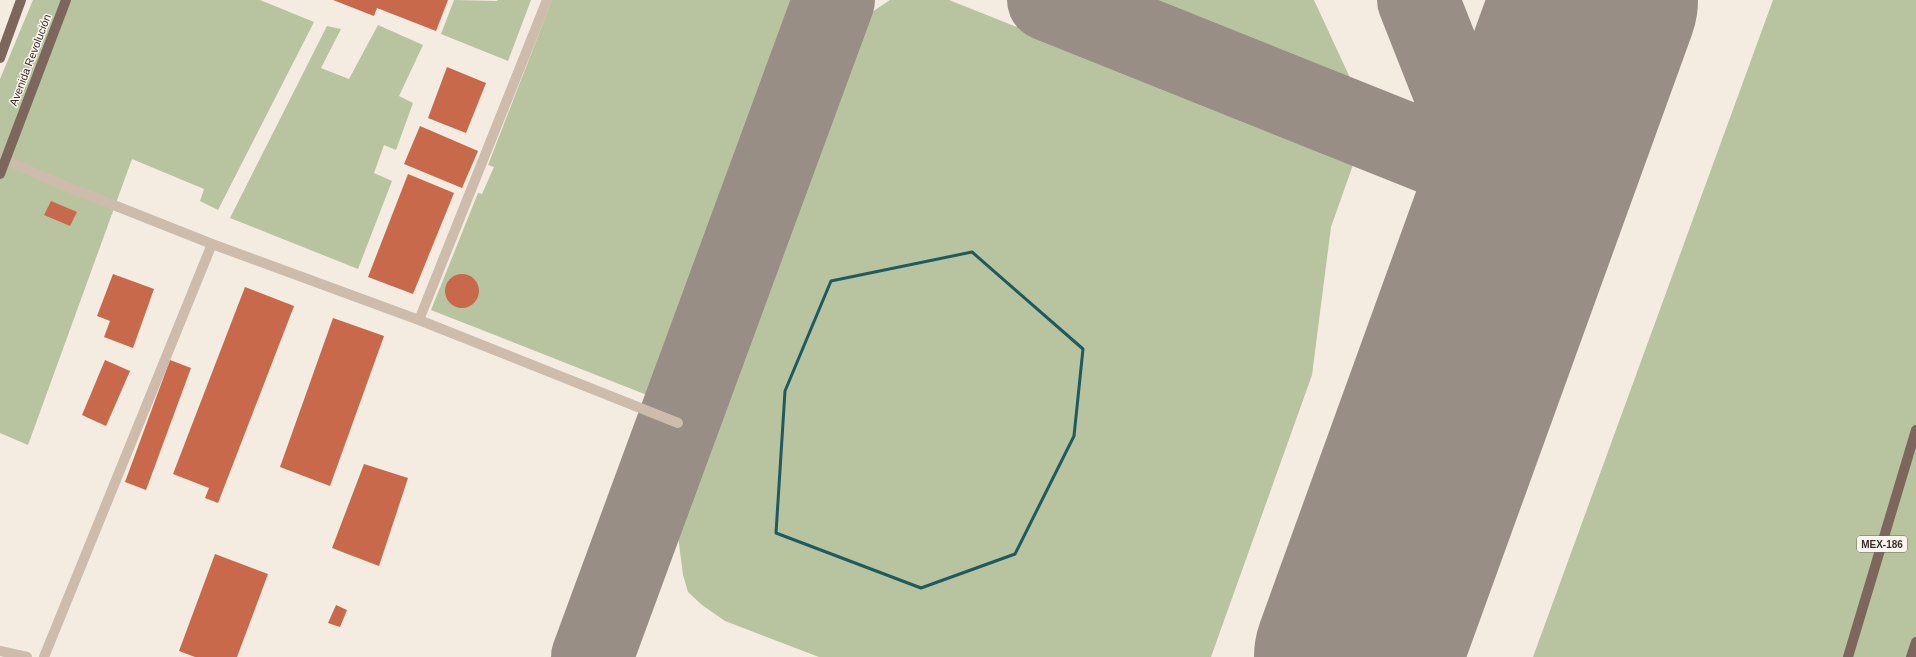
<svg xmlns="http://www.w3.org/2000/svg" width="1916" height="657" viewBox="0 0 1916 657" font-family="Arial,sans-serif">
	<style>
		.green { fill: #b8c4a0 }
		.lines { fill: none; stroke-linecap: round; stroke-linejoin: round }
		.taxiway { stroke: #988e86; stroke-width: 82 }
		.runway { stroke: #988e86; stroke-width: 206 }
		.building { fill: #c8694b }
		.minor { stroke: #cdbbac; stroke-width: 10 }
		.major { stroke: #7d675c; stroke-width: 10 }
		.marked { fill: none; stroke: #1f5a5e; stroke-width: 3; stroke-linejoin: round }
		.labels { text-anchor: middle; stroke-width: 3; stroke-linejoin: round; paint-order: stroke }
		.shield { fill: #fbf5ee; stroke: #756b66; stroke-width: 1 }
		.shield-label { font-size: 10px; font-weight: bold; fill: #3b302b }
		.street-label { font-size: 11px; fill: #3b302b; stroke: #fbf5ee }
	</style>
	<rect width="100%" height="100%" fill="#f4ebe1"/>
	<path class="green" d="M33 0H260L314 22 218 210 200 201 204 189 132 159 28 445 0 433V79Z
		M454 0 497 1 498 0H531L508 61 441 34Z
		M552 0H799L652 397 431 310 478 193 482 194 494 167 488 165Z
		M890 0H949L1354 162 1331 227 1312 375 1211 657H819L725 621 702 605 688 592 683 575 677 528 853 39 866 16Z
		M1119 0H1314L1357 93Z
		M1773 0H1916V657H1533Z
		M378 25 423 45 399 96 413 103 396 150 384 145 374 173 392 181 358 269 230 218 327 26 341 29 321 68 349 79Z"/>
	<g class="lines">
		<path class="taxiway" d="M1048 0 1443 158 1463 173 1484 202 1497 251
			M1418 0 1481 160 1494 210
			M592 657 834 0"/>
		<path class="runway" d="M1357 657 1595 0"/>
	</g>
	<path class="building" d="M333 0H448L436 31 377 8 374 16Z
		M447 67 486 83 466 133 428 118Z
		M420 126 478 151 462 188 404 164Z
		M408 174 454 193 413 294 368 277Z
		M51 201 77 212 70 226 44 215Z
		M445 291a17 17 0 1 1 34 0a17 17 0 1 1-34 0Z
		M113 274 154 289 133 348 104 337 110 321 97 316Z
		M245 287 294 306 218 503 205 498 209 488 173 474Z
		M333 318 384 336 330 486 280 467Z
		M105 360 130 371 106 426 82 415Z
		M170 360 191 368 146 490 125 482Z
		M364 464 408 478 379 566 332 548Z
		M215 554 268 574 237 657H195L179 651Z
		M336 605 347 610 340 627 328 623Z"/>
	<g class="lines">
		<path class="minor" d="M0 157 43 177 212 244 419 320 547 0
			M419 320 678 423
			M0 651 27 657
			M44 657 212 244"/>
		<path class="major" d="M0 58 21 0
			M0 174 66 0
			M1848 657 1916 430
			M1911 657 1916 642"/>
	</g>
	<path class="marked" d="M972 252 1083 349 1074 436 1015 554 921 588 776 533 785 391 831 281Z"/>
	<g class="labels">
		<rect class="shield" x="1857" y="536" width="50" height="16" rx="3"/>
		<g class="shield-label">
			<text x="1882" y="548">MEX-186</text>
		</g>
		<g class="street-label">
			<text transform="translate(30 60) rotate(-69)" y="4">Avenida Revolución</text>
		</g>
	</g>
</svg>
